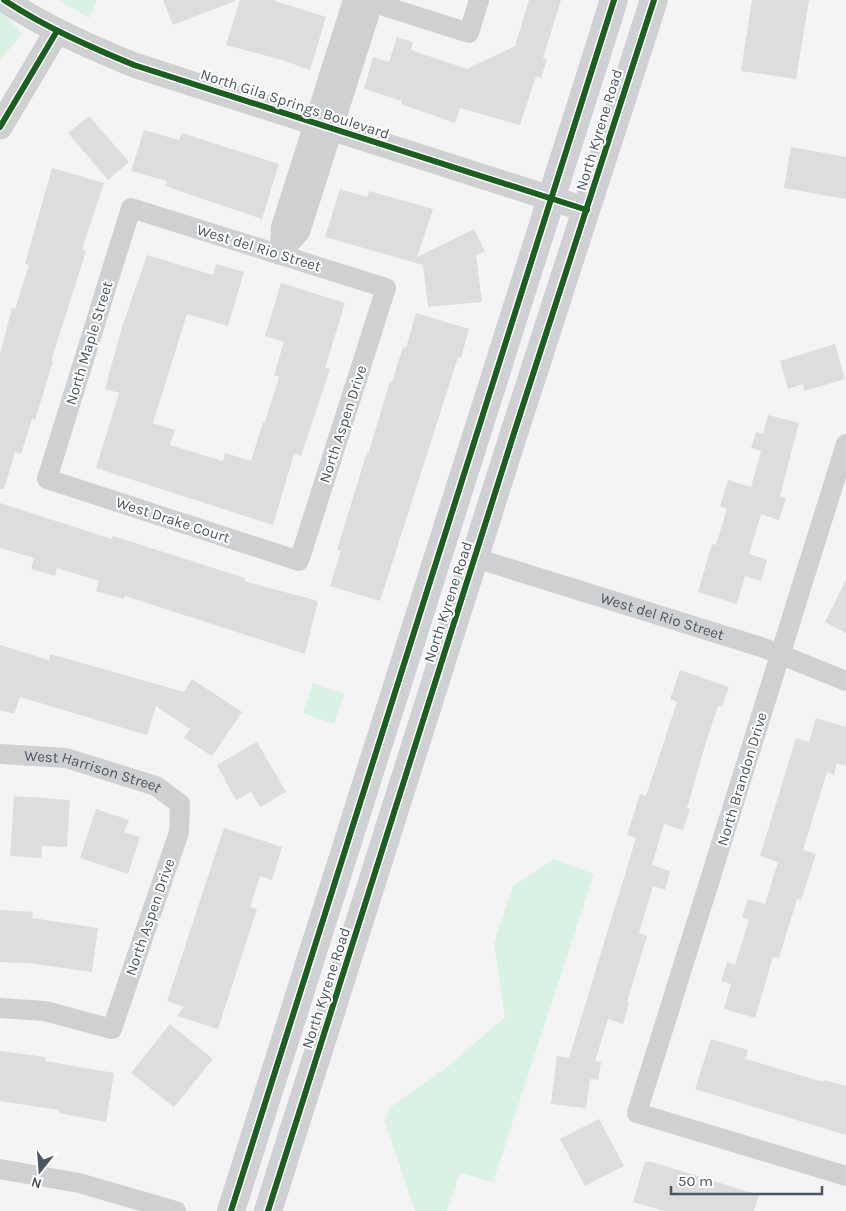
<svg xmlns="http://www.w3.org/2000/svg" width="846" height="1211" font-family="Karla,sans-serif">
  <style>
    .green { fill: #d9f2e3 }
    .building { fill: #ddddde }
    .lines { fill: none; stroke-linecap: round; stroke-linejoin: round }
    .minor { stroke: #ced0d2; stroke-width: 20 }
    .tertiary { stroke: #ced0d2; stroke-width: 25 }
    .secondary { stroke: #ced0d4; stroke-width: 28 }
    .cycleway-casing { stroke: #fff; stroke-width: 9 }
    .cycleway { stroke: #1b5e20; stroke-width: 6 }
    .labels { text-anchor: middle; stroke-width: 4; stroke-linejoin: round; paint-order: stroke }
    .street-label { font-size: 15px; fill: #4a5661; stroke: #fff }
  </style>
  <rect width="100%" height="100%" fill="#f4f4f4"/>
  <g class="green">
    <polygon points="58,0 97,0 89,18"/>
    <polygon points="0,9 22,34 0,60"/>
    <polygon points="313,683 344,694 334,724 303,713"/>
    <polygon points="554,859 594,874 493,1182 460,1173 447,1211 415,1211 385,1122 389,1108 446,1068 505,1017 494,943 513,886"/>
  </g>
  <g class="building">
    <polygon points="163,0 235,0 235,1 173,25"/>
    <polygon points="240,0 272,0 326,17 310,70 282,60 226,45"/>
    <polygon points="529,0 561,0 543,58 547,59 541,78 536,76 520,125 460,108 455,123 401,104 402,101 364,89 373,57 389,62 397,37 413,42 411,50 467,69 515,46"/>
    <polygon points="752,0 809,0 796,79 741,71"/>
    <polygon points="89,116 129,162 108,180 68,133"/>
    <polygon points="144,130 179,140 182,133 279,164 262,219 165,186 167,181 131,171"/>
    <polygon points="791,147 846,157 846,199 784,188"/>
    <polygon points="52,168 104,183 82,249 86,251 51,361 53,361 35,420 32,419 21,454 15,452 4,489 0,489 0,354 12,308 15,309 29,265 25,264"/>
    <polygon points="340,189 367,197 369,191 433,209 417,257 474,229 485,251 476,255 482,302 428,307 423,265 325,237"/>
    <polygon points="147,255 213,275 216,264 244,272 228,326 187,314 153,423 175,430 170,445 223,461 225,453 251,461 263,422 265,422 279,377 274,375 284,342 265,336 281,283 345,303 325,368 330,369 301,456 294,454 273,525 96,468 119,393 105,389 122,327"/>
    <polygon points="416,313 469,329 461,358 458,357 380,601 330,586 341,551 337,550 367,452 369,452 390,381 392,382 403,347 406,348"/>
    <polygon points="835,344 845,379 804,391 803,384 788,389 780,361"/>
    <polygon points="768,415 799,423 780,496 786,498 779,520 761,514 749,554 767,560 761,581 745,576 737,604 698,592 712,544 716,545 727,509 720,506 728,480 751,487 761,451 751,448 756,432 763,434"/>
    <polygon points="0,503 112,539 113,536 176,556 245,578 244,581 318,601 305,654 125,596 124,599 96,591 99,581 57,568 55,576 31,569 34,558 0,548"/>
    <polygon points="846,580 846,633 825,622"/>
    <polygon points="0,645 49,660 50,654 184,692 192,679 242,712 212,756 184,738 190,729 156,706 147,735 20,697 14,714 0,710"/>
    <polygon points="680,670 729,687 722,707 718,706 706,742 687,808 690,809 683,830 664,824 652,865 670,871 665,890 653,886 639,933 647,936 627,1002 629,1003 623,1024 608,1019 595,1061 601,1062 598,1080 590,1079 586,1108 551,1104 557,1056 569,1058 636,838 627,835 640,794 646,796 677,702 670,699"/>
    <polygon points="816,718 846,727 846,766 837,763 834,775 827,772 803,850 816,854 801,900 797,899 779,958 773,957 755,1018 724,1009 731,984 721,981 727,962 735,965 749,920 742,917 748,899 765,904 778,862 760,856 796,738 809,742"/>
    <polygon points="257,742 286,792 260,807 251,792 236,800 217,765"/>
    <polygon points="14,796 70,800 67,847 42,846 41,858 10,856"/>
    <polygon points="96,809 129,820 124,832 140,837 128,874 80,858"/>
    <polygon points="224,828 282,847 272,880 260,876 250,907 257,909 218,1029 177,1016 184,1007 167,1001"/>
    <polygon points="0,910 33,912 32,918 98,928 92,972 28,963 0,962"/>
    <polygon points="170,1024 213,1059 174,1107 131,1073"/>
    <polygon points="711,1039 748,1050 746,1059 823,1082 824,1080 846,1086 846,1135 695,1089"/>
    <polygon points="0,1051 46,1057 45,1061 114,1073 106,1122 59,1113 59,1110 0,1101"/>
    <polygon points="599,1119 624,1166 585,1186 560,1139"/>
    <polygon points="645,1162 652,1162 759,1195 754,1211 664,1211 633,1202"/>
  </g>
  <g class="lines">
    <g class="minor">
      <polyline points="365,0 469,33 479,0"/>
      <polygon points="131,208 386,288 299,561 47,479"/>
      <polyline points="280,255 300,232 373,3"/>
      <polyline points="280,255 281,227 353,0"/>
      <polyline points="846,444 637,1113 846,1176"/>
      <path id="s1" d="M475 558 764 648 846 681"/>
      <path id="s2" d="M0 754 66 758 156 786 180 804 179 832 112 1029 45 1011 0 1008"/>
      <polyline points="0,1169 79,1183 176,1211"/>
    </g>
    <g class="tertiary">
      <path d="M4 0C45 27 88 46 134 65L587 210"/>
      <polyline points="0,127 57,31"/>
    </g>
    <g class="secondary">
      <polyline points="231,1211 614,0"/>
      <polyline points="268,1211 514,433 654,0"/>
    </g>
    <defs>
      <g id="cycleway">
        <path d="M4 0C45 27 88 46 134 65L587 210"/>
        <polyline points="0,127 57,31"/>
        <polyline points="231,1211 614,0"/>
        <polyline points="268,1211 514,433 654,0"/>
      </g>
    </defs>
    <use href="#cycleway" class="cycleway-casing"/>
    <use href="#cycleway" class="cycleway"/>
  </g>
  <g class="labels">
    <g class="street-label">
      <text transform="translate(295 104) rotate(18)" y="5">North Gila Springs Boulevard</text>
      <text transform="translate(599 130) rotate(-73)" y="5">North Kyrene Road</text>
      <text transform="translate(259 248) rotate(17)" y="5">West del Rio Street</text>
      <text transform="translate(89 343) rotate(-73)" y="5">North Maple Street</text>
      <text transform="translate(343 424) rotate(-72)" y="5">North Aspen Drive</text>
      <text transform="translate(173 520) rotate(18)" y="5">West Drake Court</text>
      <text transform="translate(448 602) rotate(-72)" y="5">North Kyrene Road</text>
      <text dy="5" stroke="none"><textPath href="#s1" startOffset="196">West del Rio Street</textPath></text>
      <text dy="5" stroke="none"><textPath href="#s2" startOffset="95">West Harrison Street</textPath></text>
      <text transform="translate(742 779) rotate(-73)" y="5">North Brandon Drive</text>
      <text transform="translate(150 917) rotate(-71)" y="5">North Aspen Drive</text>
      <text transform="translate(326 988) rotate(-72)" y="5">North Kyrene Road</text>
    </g>
  </g>
  <g transform="translate(40 1171) rotate(197)" stroke="#ffffff" stroke-width="4" paint-order="stroke">
  <path d="M0-4L9 19L0 12L-9 19Z" fill="#4a5661"/>
  <text y="-8" font-size="14" font-weight="bold" text-anchor="middle" fill="#4a5661">N</text>
  </g>
  <path d="M671 1186v8h151v-8" fill="none" stroke="#4a5661" stroke-width="2.5"/>
  <text x="678" y="1186" font-size="15" fill="#4a5661" stroke="#ffffff" stroke-width="4" paint-order="stroke">50 m</text>
</svg>
